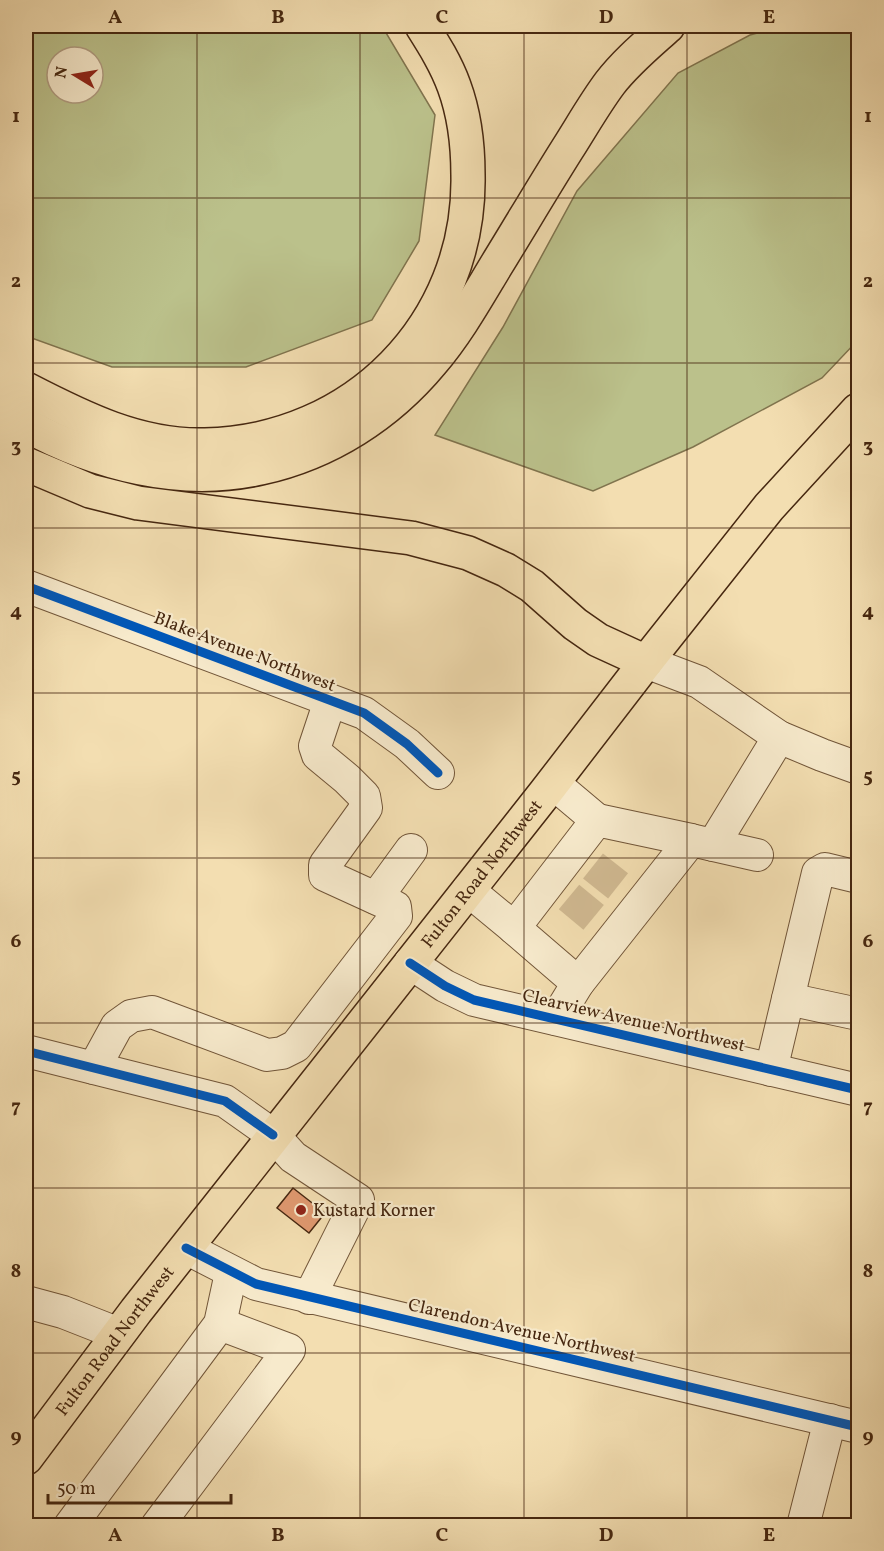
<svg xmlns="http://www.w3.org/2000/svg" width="884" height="1551" font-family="Vollkorn,serif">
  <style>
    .green { fill: #bbc18b; stroke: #80744e; stroke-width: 1.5; fill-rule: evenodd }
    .building { fill: #e09970; stroke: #462710; stroke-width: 1.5 }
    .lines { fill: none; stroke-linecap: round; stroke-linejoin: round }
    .minor-tunnel { stroke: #d0b991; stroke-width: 32; stroke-dasharray: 32 16; stroke-linecap: butt }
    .minor-casing { stroke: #715538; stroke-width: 34 }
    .major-casing { stroke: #462710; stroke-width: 36 }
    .highway-casing { stroke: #462710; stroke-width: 36 }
    .minor { stroke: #f7eacc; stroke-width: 32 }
    .major { stroke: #f3deb1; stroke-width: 33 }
    .highway { stroke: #f3deb1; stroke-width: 33 }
    .cycleway-casing { stroke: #f7eacc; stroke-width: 13 }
    .cycleway { stroke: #0057b8; stroke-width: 9 }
    .grid { fill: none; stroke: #462710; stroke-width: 1.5; stroke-opacity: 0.55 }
    .poi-dot { fill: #8f2418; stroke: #f7eacc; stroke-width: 2 }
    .labels { text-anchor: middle; stroke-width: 4.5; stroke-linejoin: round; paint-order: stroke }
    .street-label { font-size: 18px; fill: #462710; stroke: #f7eacc }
    .poi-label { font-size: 18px; fill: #462710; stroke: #f7eacc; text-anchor: start }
    .neatline { fill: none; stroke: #462710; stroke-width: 2 }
    .grid-label { font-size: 20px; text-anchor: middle; font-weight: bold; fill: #462710 }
  </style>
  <rect width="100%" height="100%" fill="#f3deb1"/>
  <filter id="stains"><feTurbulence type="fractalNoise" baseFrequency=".00333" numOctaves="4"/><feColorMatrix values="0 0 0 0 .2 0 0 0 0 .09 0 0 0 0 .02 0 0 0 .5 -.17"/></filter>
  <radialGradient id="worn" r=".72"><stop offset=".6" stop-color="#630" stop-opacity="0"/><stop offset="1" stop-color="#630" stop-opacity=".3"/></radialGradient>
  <g class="green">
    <path d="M26 26H382L435 115 419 241 372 320 246 367H112L26 336ZM57 57H93V93H57Z"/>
    <polygon points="783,26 858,26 858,340 822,378 693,447 593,491 435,435 503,327 577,191 678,73 750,35"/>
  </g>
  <polygon class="building" points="293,1188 325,1213 309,1233 277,1208"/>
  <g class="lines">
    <g class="minor-tunnel">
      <polyline points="593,866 627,893"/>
      <polyline points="569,897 604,926"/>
    </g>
    <defs>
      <g id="minor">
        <polyline points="26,586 364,713 407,744 438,773"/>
        <polyline points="646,662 699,682 779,737 822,755 858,768"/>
        <polyline points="553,783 597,820"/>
        <polyline points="713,845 757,855"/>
        <polyline points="468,890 514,928 597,820 691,840"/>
        <polyline points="376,898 411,850"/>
        <polyline points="514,928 578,983"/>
        <polyline points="410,963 445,986 474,1000 858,1090"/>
        <polyline points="788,999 858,1014"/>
        <polyline points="556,1019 578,983 691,840 713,845 779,737"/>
        <polyline points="26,1051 225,1101 273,1135 293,1157 358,1200 309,1298"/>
        <polyline points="94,1068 117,1026 131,1016 152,1012 267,1055 282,1053 296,1046 396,916 395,907 325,875 325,865 366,808 364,796 347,779 318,755 315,746 330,701"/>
        <polyline points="771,1070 818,873 825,869 858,877"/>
        <polyline points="186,1248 256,1284 858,1427"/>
        <polyline points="26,1302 63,1312 119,1334"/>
        <polyline points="70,1526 220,1324 231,1273"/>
        <polyline points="157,1526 289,1350 220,1324"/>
        <polyline points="803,1526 830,1420"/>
      </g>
      <g id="major">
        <path id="s1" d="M26 1458 136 1311 545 793 646 662 769 507 858 410"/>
      </g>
      <g id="highway">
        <path d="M26 389C82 418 140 447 205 445 354 442 471 324 468 175 468 145 464 113 454 86 446 64 434 45 422 26"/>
        <path d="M26 425C97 464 180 486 261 468 329 453 388 415 432 362 457 333 477 297 497 264 521 225 544 186 568 148 582 126 595 103 610 83 627 61 648 44 668 26"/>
        <polyline points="26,464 90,491 138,503 411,538 468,553 506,570 532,586 575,624 598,640 646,662"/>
      </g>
    </defs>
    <use href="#minor" class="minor-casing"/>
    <use href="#major" class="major-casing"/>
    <use href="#highway" class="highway-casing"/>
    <use href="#minor" class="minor"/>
    <use href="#major" class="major"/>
    <use href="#highway" class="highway"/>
    <defs>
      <g id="cycleway">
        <polyline points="26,586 364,713 407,744 438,773"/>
        <polyline points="410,963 445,986 474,1000 858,1090"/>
        <polyline points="26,1051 225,1101 273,1135"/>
        <polyline points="186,1248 256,1284 858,1427"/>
      </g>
    </defs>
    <use href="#cycleway" class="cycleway-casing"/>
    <use href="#cycleway" class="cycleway"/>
  </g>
  <path class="grid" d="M197 26V1526M360 26V1526M524 26V1526M687 26V1526M26 198H858M26 363H858M26 528H858M26 693H858M26 858H858M26 1023H858M26 1188H858M26 1353H858"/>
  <circle class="poi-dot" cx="301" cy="1210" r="6"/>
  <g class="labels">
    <g class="street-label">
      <text transform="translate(245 651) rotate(21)" y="6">Blake Avenue Northwest</text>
      <text dy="6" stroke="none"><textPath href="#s1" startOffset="741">Fulton Road Northwest</textPath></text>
      <text transform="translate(634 1020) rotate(13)" y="6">Clearview Avenue Northwest</text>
      <text transform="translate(522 1330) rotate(13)" y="6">Clarendon Avenue Northwest</text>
      <text dy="6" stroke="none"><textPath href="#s1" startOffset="147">Fulton Road Northwest</textPath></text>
    </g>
    <g class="poi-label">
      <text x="313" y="1216">Kustard Korner</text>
    </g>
  </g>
  <rect width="884" height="1551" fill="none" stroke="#f3deb1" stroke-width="66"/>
  <g transform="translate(75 75) rotate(281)"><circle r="28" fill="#f7eacc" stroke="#b09c81" stroke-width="1.5"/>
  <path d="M0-4.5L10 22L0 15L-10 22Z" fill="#8f2418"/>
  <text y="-9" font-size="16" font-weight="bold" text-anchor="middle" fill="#462710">N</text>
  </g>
  <path d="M48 1494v9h183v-9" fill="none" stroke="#462710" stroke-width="3"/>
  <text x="57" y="1494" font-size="18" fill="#462710" stroke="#f7eacc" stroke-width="4.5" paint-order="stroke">50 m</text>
  <rect x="33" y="33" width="818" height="1485" class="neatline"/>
  <g class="grid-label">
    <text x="115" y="23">A</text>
    <text x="278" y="23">B</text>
    <text x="442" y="23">C</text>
    <text x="606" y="23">D</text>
    <text x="769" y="23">E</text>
    <text x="16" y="122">1</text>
    <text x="868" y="122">1</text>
    <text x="16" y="287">2</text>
    <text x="868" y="287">2</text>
    <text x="16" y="452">3</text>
    <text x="868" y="452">3</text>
    <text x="16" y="617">4</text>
    <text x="868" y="617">4</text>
    <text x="16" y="782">5</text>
    <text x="868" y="782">5</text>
    <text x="16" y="947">6</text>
    <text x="868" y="947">6</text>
    <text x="16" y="1112">7</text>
    <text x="868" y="1112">7</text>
    <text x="16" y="1277">8</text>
    <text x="868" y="1277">8</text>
    <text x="16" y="1442">9</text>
    <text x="868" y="1442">9</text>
    <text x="115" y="1541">A</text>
    <text x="278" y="1541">B</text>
    <text x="442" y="1541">C</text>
    <text x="606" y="1541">D</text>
    <text x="769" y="1541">E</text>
  </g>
  <rect width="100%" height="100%" filter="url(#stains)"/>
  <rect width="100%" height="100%" fill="url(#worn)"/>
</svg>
